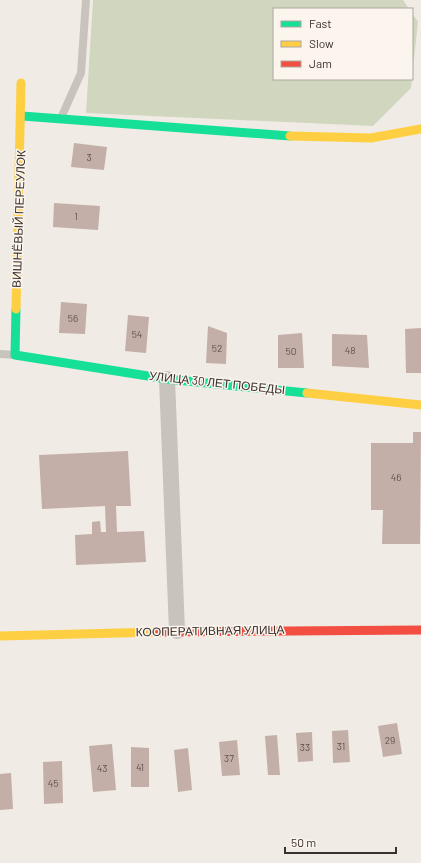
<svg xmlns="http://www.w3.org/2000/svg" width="421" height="863" font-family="Barlow,sans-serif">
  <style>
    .green { fill: #d1d6bf }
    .building { fill: #c3afa7 }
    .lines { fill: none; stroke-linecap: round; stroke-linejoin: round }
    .lane { stroke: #c9c3be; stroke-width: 8 }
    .street { stroke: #c9c3be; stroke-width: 16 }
    .fast { stroke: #16e098; stroke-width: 9 }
    .slow { stroke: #ffcf43; stroke-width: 9 }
    .jam { stroke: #f24e42; stroke-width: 9 }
    .labels { text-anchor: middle; stroke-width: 3; stroke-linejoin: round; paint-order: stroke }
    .number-label { font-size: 10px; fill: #5d504a }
    .street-label { font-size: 12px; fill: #3b302b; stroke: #fbf5ee }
  </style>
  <rect width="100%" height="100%" fill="#f0ebe5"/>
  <g class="green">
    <polygon points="93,0 403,0 409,9 274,9 274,79 412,79 411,88 373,126 86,113"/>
    <polygon points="412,13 418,22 412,77"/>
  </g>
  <g class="building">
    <polygon points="74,143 107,147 104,170 71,167"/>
    <polygon points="54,203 100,206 98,230 53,227"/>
    <polygon points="61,302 87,304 85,334 59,333"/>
    <polygon points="128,315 149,317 146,353 125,351"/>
    <polygon points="208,326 227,333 226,364 206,363"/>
    <polygon points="421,328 421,373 406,373 405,329"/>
    <polygon points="302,333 304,368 278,368 278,335"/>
    <polygon points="332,334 367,335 369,368 332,366"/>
    <polygon points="413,432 421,432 420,544 382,544 383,510 371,510 371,443 413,443"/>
    <polygon points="128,451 131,506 116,506 117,532 144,531 146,562 76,565 75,535 92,534 92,522 100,521 101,532 106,532 105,506 42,509 39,455"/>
    <polygon points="397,723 402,754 383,757 378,726"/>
    <polygon points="348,730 350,762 333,763 332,731"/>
    <polygon points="312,732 313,761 298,762 296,733"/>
    <polygon points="277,735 280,775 268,775 265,736"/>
    <polygon points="237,740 240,775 222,776 219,742"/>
    <polygon points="112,744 116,790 93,792 89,746"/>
    <polygon points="131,747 149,748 149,787 131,787"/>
    <polygon points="188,748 192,790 178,792 174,750"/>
    <polygon points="62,761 63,803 44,804 43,762"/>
    <polygon points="11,773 13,809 0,810 0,774"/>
  </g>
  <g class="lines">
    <g class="lane">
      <polyline points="61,118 81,73 86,0"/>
      <polyline points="0,354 15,355"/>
    </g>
    <polyline class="street" points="167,379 177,631"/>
    <g class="fast">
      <polyline points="22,116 290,136"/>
      <polyline points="16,309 15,355 167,379 307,393"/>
    </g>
    <g class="slow">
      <polyline points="290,136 371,138 421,129"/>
      <polyline points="16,309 21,83"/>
      <polyline points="307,393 421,405"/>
      <polyline points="0,636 158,632"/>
    </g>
    <polyline class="jam" points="158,632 421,630"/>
  </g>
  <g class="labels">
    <g class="number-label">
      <text x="89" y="161">3</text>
      <text x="76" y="220">1</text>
      <text x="73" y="322">56</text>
      <text x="137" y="338">54</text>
      <text x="217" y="352">52</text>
      <text x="350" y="354">48</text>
      <text x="291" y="355">50</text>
      <text x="396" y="481">46</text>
      <text x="390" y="744">29</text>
      <text x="341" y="750">31</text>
      <text x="305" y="751">33</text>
      <text x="229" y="762">37</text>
      <text x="140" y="771">41</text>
      <text x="102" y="772">43</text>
      <text x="53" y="787">45</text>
    </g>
    <g class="street-label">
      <text transform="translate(19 219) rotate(-88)" y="4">ВИШНЁВЫЙ ПЕРЕУЛОК</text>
      <text transform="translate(217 383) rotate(6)" y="4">УЛИЦА 30 ЛЕТ ПОБЕДЫ</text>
      <text transform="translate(210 631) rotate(-1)" y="4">КООПЕРАТИВНАЯ УЛИЦА</text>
    </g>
  </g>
  <rect x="273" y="8" width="140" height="72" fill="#fbf5ee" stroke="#aea6a0"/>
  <rect x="281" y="21" width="20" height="6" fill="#16e098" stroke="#aea6a0"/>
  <text x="309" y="28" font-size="12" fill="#3b302b">Fast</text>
  <rect x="281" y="41" width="20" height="6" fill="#ffcf43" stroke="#aea6a0"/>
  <text x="309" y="48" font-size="12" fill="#3b302b">Slow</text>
  <rect x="281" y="61" width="20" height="6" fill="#f24e42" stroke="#aea6a0"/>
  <text x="309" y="68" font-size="12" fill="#3b302b">Jam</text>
  <path d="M285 847v6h111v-6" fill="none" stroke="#3b302b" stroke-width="2"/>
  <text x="291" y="847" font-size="12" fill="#3b302b" stroke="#fbf5ee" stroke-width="3" paint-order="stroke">50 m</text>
</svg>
